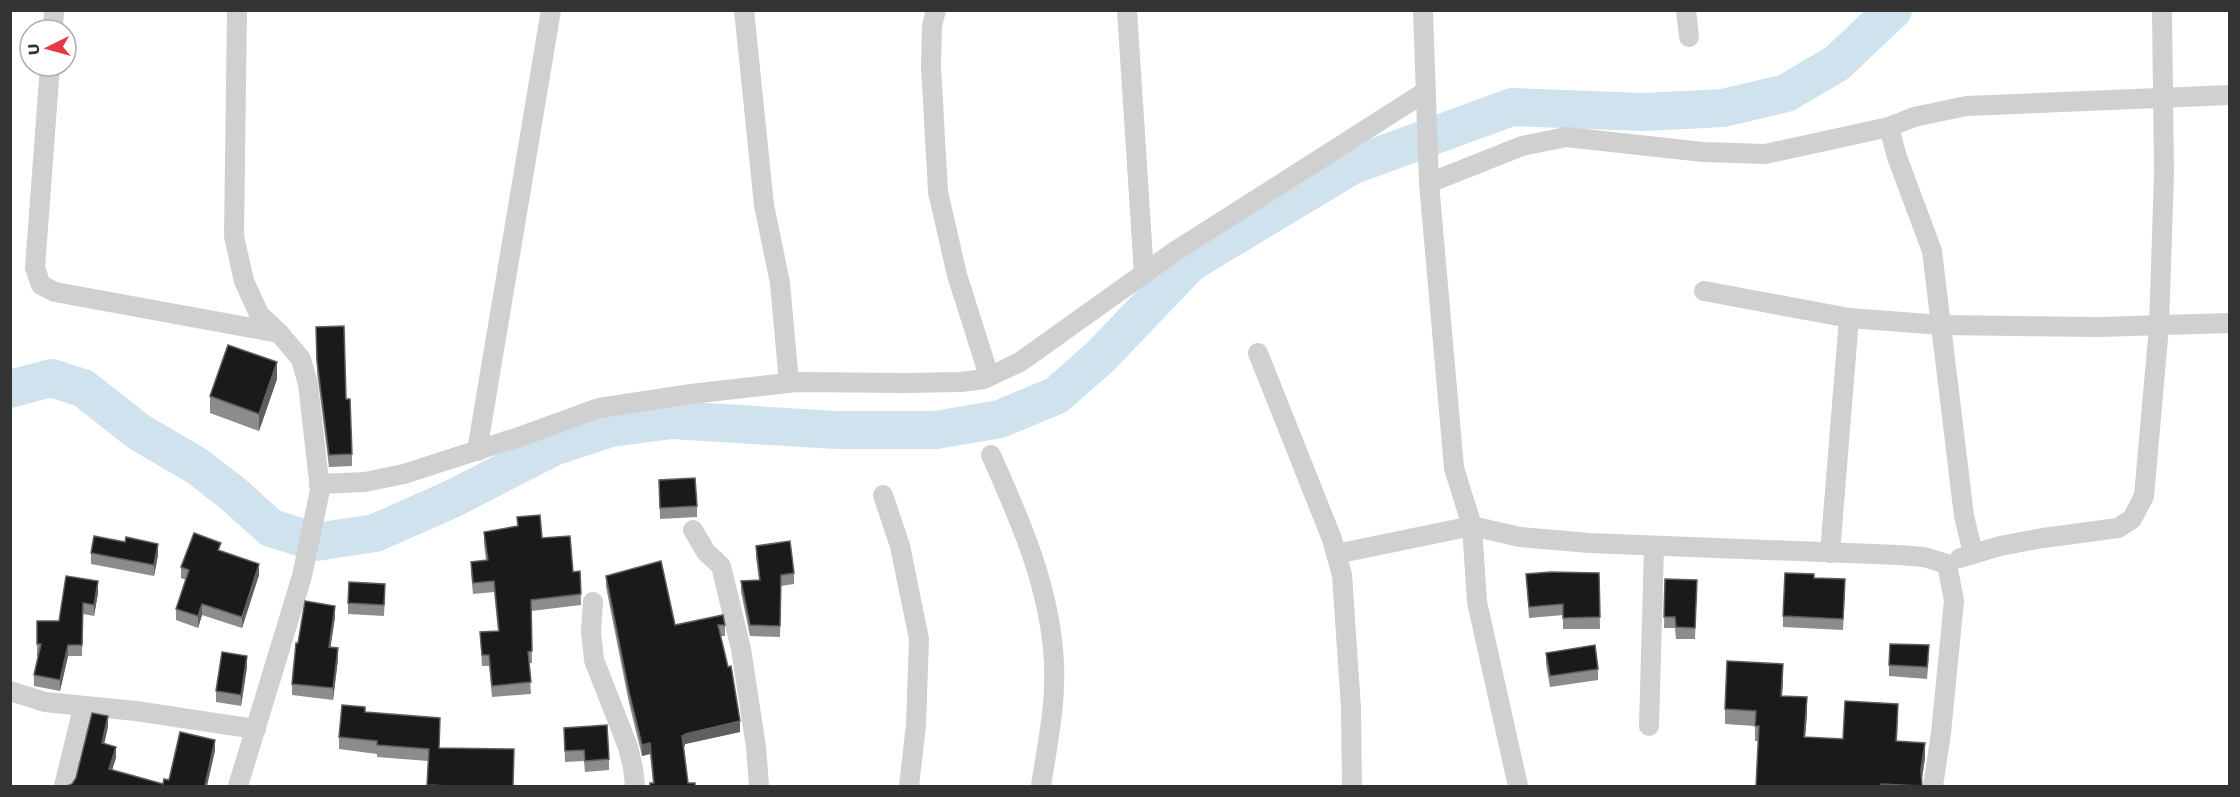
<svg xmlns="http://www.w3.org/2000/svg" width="2240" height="797" font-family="'Work Sans',sans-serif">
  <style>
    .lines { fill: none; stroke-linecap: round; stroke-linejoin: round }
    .river { stroke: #cfe2ee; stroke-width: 38 }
    .minor { stroke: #d0d0d0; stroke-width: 20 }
    .wall { fill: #8c8c8c }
    .shaded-wall { fill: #5f5f5f }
    .building { fill: #1a1a1a; stroke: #5f5f5f; stroke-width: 1.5 }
  </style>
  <rect width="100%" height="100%" fill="#fff"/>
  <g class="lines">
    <polyline class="river" points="10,389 51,378 83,388 139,432 197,466 232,493 271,528 316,542 375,533 452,499 553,447 611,428 672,420 836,430 936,430 1000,419 1057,395 1101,356 1190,263 1351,166 1512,107 1645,112 1723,108 1786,93 1837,63 1893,10"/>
    <g class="minor">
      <polyline points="237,10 234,236 244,281 259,314 279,333 301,359 308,384 320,490 302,576 238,786"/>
      <polyline points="744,10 764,205 780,283 789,383"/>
      <polyline points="936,10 932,26 931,66 938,192 957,275 989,376"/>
      <polyline points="1127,10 1144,274"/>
      <polyline points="1423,10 1429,183 1454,468 1472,526 1520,537 1589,543 1899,555 1924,557 1947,564 1954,601 1941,733 1933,786"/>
      <polyline points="1686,10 1689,37"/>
      <polyline points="53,30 54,10"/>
      <polyline points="50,66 35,268 41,285 55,292 279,333"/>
      <polyline points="1429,183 1522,146 1566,137 1703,152 1765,154 1889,127"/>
      <polyline points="1704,291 1849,318 1941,325 2098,327 2230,323"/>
      <polyline points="1258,353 1332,539 1342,575 1351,708 1352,786"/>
      <polyline points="477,451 551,10"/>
      <path d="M991 455C1021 522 1051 590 1054 664 1056 705 1047 746 1041 786"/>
      <polyline points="319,484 365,482 404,474 522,436 599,408 691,394 796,382 905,383 961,382 984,379 1020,362 1174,252 1425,92"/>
      <polyline points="883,495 900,546 919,639 916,725 909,786"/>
      <polyline points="693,530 706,552 721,566 741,649 756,747 759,786"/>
      <polyline points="1830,553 1849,318"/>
      <polyline points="1973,553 1964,516 1932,251 1897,157 1889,127 1914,117 1966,106 2230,95"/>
      <polyline points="1336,554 1472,526 1477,602 1518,786"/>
      <polyline points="1960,558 2000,546 2043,538 2118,528 2132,519 2144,496 2159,327 2164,174 2162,10"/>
      <polyline points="593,602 591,631 594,660 628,747 633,768 635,786"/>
      <polyline points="10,691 45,702 136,711 256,729"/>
      <polyline points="1649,726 1654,547"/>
      <polyline points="64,786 83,708"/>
    </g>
  </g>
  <g class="wall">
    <polygon points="316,327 352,454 352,466 329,467 317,372"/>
    <polygon points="277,379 259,431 210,413 210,396"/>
    <polygon points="659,480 697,506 697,517 660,519"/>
    <polygon points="517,517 542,538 573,572 580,571 581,605 531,611 532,663 529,663 531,694 492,697 489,666 482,666 480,632 498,631 494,592 473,594 471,573 471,562 486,560 484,543 484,532 517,526"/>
    <polygon points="756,546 794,573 794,584 781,586 780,637 750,636 741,592 741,581 759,580 756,557"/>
    <polygon points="221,551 259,575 242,628 202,615 198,628 176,620 176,609 186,580 181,578 181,567"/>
    <polygon points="91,553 158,555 154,576 91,564"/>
    <polygon points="1599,573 1600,629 1563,629 1563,615 1529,618 1526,574"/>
    <polygon points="606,576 675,625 725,625 725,636 721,636 740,732 685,744 685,746 684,747 688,783 653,783 650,754 642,756 629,703 606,587"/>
    <polygon points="1814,578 1845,591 1843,630 1783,627 1783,616"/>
    <polygon points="1665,579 1697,580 1695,639 1676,639 1675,628 1664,628"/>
    <polygon points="98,593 94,616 83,614 82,656 68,656 60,691 34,686 34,675 38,656 37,656 37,621 59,621"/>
    <polygon points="385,595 384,616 348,614 348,603"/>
    <polygon points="335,617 330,647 338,659 333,700 292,695 292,684 298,643"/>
    <polygon points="1546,653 1598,669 1598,680 1550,687 1546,664"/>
    <polygon points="1929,657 1927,679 1889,676 1889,665"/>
    <polygon points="247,667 241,706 216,702 216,691"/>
    <polygon points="1783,679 1782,696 1807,713 1805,737 1843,739 1898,720 1897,741 1925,758 1922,779 1922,786 1756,786 1758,741 1755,741 1755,726 1725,724 1725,709"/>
    <polygon points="365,712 440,731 439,748 513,786 427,786 428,761 377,757 377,754 339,749 339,737"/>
    <polygon points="564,728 609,759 609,770 585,772 584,761 565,762"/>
  </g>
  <g class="shaded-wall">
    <polygon points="277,362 277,379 259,431 259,414"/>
    <polygon points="158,544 158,555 154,576 154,565"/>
    <polygon points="259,564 259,575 242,628 242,617"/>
    <polygon points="98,581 98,593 94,616 94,605"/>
    <polygon points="202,604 202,615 198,628 198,616"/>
    <polygon points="335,606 335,617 329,658 329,647"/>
    <polygon points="68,645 68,656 60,691 60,680"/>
    <polygon points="338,648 338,659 333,700 333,688"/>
    <polygon points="247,656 247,667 241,706 241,695"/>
    <polygon points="1783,664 1783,679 1781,712 1781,696"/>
    <polygon points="1807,697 1807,713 1804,752 1804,737"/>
    <polygon points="108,716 108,727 102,754 102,743"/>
    <polygon points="740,721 740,732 685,744 685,746 682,747 682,736 685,734"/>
    <polygon points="215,740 215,751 207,786 205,786"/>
    <polygon points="650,743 650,754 642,756 642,745"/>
    <polygon points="1925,743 1925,758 1921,784 1921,769"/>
    <polygon points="116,747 116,758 109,780 109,769"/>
  </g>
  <g class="building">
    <polygon points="344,326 346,399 350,399 352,454 329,455 317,361 316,327"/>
    <polygon points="228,345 277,362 259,414 210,396"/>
    <polygon points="695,478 697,506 660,508 659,480"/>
    <polygon points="540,515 542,538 570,536 573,572 580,571 581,594 531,600 532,651 528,652 531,682 492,686 489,655 482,655 480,632 499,631 494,581 473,583 471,562 488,560 484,532 518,526 517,517"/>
    <polygon points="194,533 221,543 218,550 259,564 242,617 202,604 198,616 176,609 189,570 181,567"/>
    <polygon points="94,536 125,542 126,537 158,544 154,565 91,553"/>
    <polygon points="790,541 794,573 781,575 780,626 750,625 741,581 760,580 756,546"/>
    <polygon points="661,561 675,625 723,615 725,625 718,625 728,667 731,666 740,721 685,734 685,735 682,736 688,783 695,783 695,786 650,786 650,783 654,783 650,743 642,745 629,692 606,576"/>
    <polygon points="1551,572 1599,573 1600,617 1563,618 1563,604 1529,607 1526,574"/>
    <polygon points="1785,573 1814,574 1814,578 1845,579 1843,619 1783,616"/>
    <polygon points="66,576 98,581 94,605 83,603 82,645 68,645 60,680 34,675 41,644 37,644 37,621 59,621"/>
    <polygon points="1665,579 1697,580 1695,628 1676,627 1675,617 1664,617"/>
    <polygon points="349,582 385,584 384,605 348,603"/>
    <polygon points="305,601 335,606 329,647 338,648 333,688 292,684 296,643 298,643"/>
    <polygon points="1890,644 1929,645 1927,667 1889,665"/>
    <polygon points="1595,645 1598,669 1550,676 1546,653"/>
    <polygon points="222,652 247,656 241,695 216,691"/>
    <polygon points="1727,661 1783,664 1781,696 1807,697 1804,737 1843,739 1845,701 1898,704 1896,741 1925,743 1921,769 1922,786 1881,784 1881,786 1756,786 1759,726 1755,726 1756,711 1725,709"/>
    <polygon points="342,705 365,707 365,712 440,718 439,748 514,749 513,786 448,786 427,785 429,749 377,745 377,741 339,737"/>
    <polygon points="92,713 108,716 102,743 116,747 109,769 163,784 164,779 169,780 180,732 215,740 205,786 67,786 72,784 76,778"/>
    <polygon points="607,725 609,759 585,761 584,750 565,751 564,728"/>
  </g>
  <rect width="2240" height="797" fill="none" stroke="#333333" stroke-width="24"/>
  <g transform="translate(48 48) rotate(265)"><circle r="28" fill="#ffffff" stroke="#adadad" stroke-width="1.5"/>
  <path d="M0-4.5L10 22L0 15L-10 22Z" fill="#e63946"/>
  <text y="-9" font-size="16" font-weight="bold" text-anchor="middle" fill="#333333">U</text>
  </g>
</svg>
